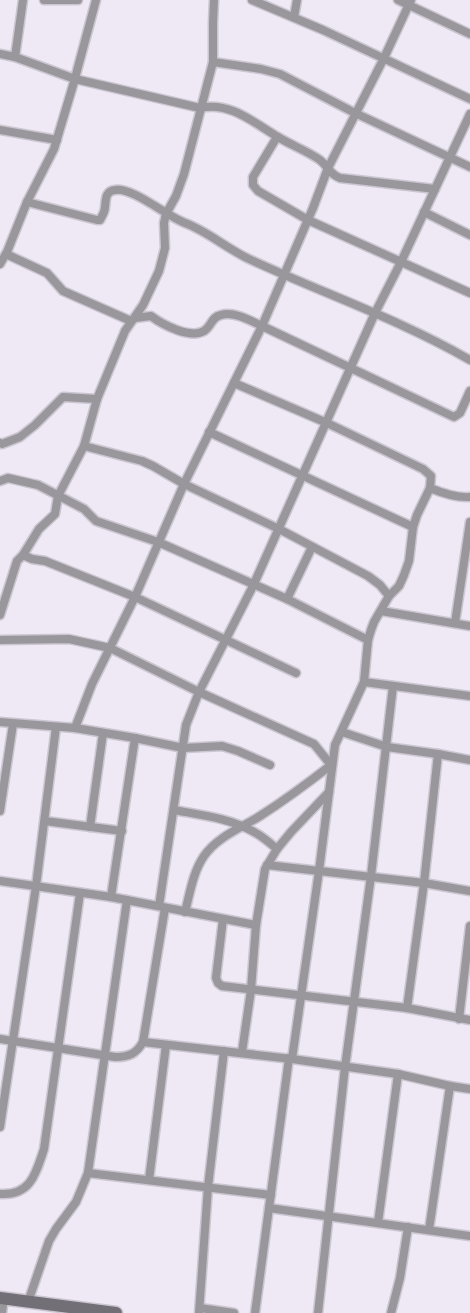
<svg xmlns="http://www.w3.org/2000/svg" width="470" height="1313" font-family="Karla,sans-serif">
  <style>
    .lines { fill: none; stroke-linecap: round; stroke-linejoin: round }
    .minor-casing { stroke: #cbc6d1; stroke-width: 11 }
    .secondary-casing { stroke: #cbc6d1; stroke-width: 15 }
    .minor { stroke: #9a979c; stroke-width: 8 }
    .secondary { stroke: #736f76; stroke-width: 12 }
  </style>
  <rect width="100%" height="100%" fill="#efe9f5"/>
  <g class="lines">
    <defs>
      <g id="minor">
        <polyline points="44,0 78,0"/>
        <polyline points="252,0 323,30 470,99"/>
        <polyline points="398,0 470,34"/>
        <polyline points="294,17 297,0"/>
        <path d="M0 54 15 57 75 79 200 108C230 101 254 123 278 137 291 145 307 151 320 160 329 167 329 174 340 178L435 189"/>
        <polyline points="15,57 23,0"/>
        <polyline points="213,62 261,69 280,74 355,113 470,167"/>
        <polyline points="0,130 57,140"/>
        <polyline points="277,137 253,177 253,185 258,191 308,220 470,293"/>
        <path d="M27 202 97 220H100C102 216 105 212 105 207 106 200 105 191 115 190 133 187 166 216 185 223 207 231 226 248 249 259 322 293 399 319 470 360"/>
        <polyline points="424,212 470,235"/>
        <polyline points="6,254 47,273 63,291 131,321"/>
        <polyline points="0,264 7,252 27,202 54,149 74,82 96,0"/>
        <path d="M135 318 151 316C163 325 190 339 204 331 212 326 211 317 221 315 234 311 251 321 262 326L454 417 460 413 470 391"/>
        <path d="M234 383 327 423 423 469 431 476 430 488C442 493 457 498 470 497"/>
        <polyline points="209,432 413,527"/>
        <polyline points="0,443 2,444 20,437 35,425 63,397 97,399"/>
        <polyline points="84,446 142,461 153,466 184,484 279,529 368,576 380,585 389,596"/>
        <polyline points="0,481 8,478 38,485 84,509 96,521 158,542 287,599 368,640"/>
        <polyline points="23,555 39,529 55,514 58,496 84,446 97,399 125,331 143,305 159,271 165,248 164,223 166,214 176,196 184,174 213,62 213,23 214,0"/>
        <polyline points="287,599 312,547"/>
        <polyline points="381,611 470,626"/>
        <polyline points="0,615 17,561 23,555 32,559 45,561 135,597 296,673"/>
        <polyline points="455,623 470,522"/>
        <polyline points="0,640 69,639 110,648 199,692 314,744 331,765"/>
        <polyline points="364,682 470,696"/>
        <polyline points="0,722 75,728 92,684 135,597 184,484 262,326 313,208 328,168 384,58 411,0"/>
        <polyline points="75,728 135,738 183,748 222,746 238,751 270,765"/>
        <polyline points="342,732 387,747 438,754 470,760"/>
        <path d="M174 810C201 815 230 818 254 832 262 836 270 843 277 849"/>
        <polyline points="0,811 13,724"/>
        <polyline points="45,821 122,831"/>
        <polyline points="90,827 103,733"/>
        <polyline points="267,865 424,883 470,891"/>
        <polyline points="0,881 111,897 256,925"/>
        <polyline points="111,897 135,738"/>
        <polyline points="159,906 186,725 199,692 253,586 375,313 401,262 470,114"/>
        <path d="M185 912C190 893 193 872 204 856 217 837 241 828 260 816 285 800 308 783 331 765"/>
        <polyline points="223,919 216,978 218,983 222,986 407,1008 470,1020"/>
        <polyline points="407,1008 424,883 438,754"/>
        <polyline points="459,1019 470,926"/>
        <path d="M0 1039 115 1057C129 1057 136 1054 143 1042L165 908"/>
        <polyline points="143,1042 292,1059 398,1074 450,1086 470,1089"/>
        <polyline points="242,1052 251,990 256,925 265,869 277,849 291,832 329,792"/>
        <polyline points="292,1059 319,871 335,745 364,682 368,640 371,630 374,622 389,596 399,586 404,575 409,561 413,527 417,515 430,488"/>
        <polyline points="0,1127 36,886 56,727"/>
        <polyline points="88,1173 271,1195"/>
        <polyline points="149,1180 166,1045"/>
        <path d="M0 1194C31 1196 36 1173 44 1149L80 893"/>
        <polyline points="269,1208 470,1236"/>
        <polyline points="378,1223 398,1074"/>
        <polyline points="429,1230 450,1086"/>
        <polyline points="28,1302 49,1241 56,1229 76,1202 88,1173 127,900"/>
        <polyline points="200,1308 234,1313"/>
        <polyline points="2,1313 4,1298"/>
        <polyline points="199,1313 208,1187 224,1051"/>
        <polyline points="255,1313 289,1058"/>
        <polyline points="318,1313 345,1067 371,876 393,686"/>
        <polyline points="391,1313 400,1278 408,1227"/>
      </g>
      <polyline id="secondary" points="0,1298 116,1313"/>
    </defs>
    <use href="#minor" class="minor-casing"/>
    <use href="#secondary" class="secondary-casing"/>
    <use href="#minor" class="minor"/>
    <use href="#secondary" class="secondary"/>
  </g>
</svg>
